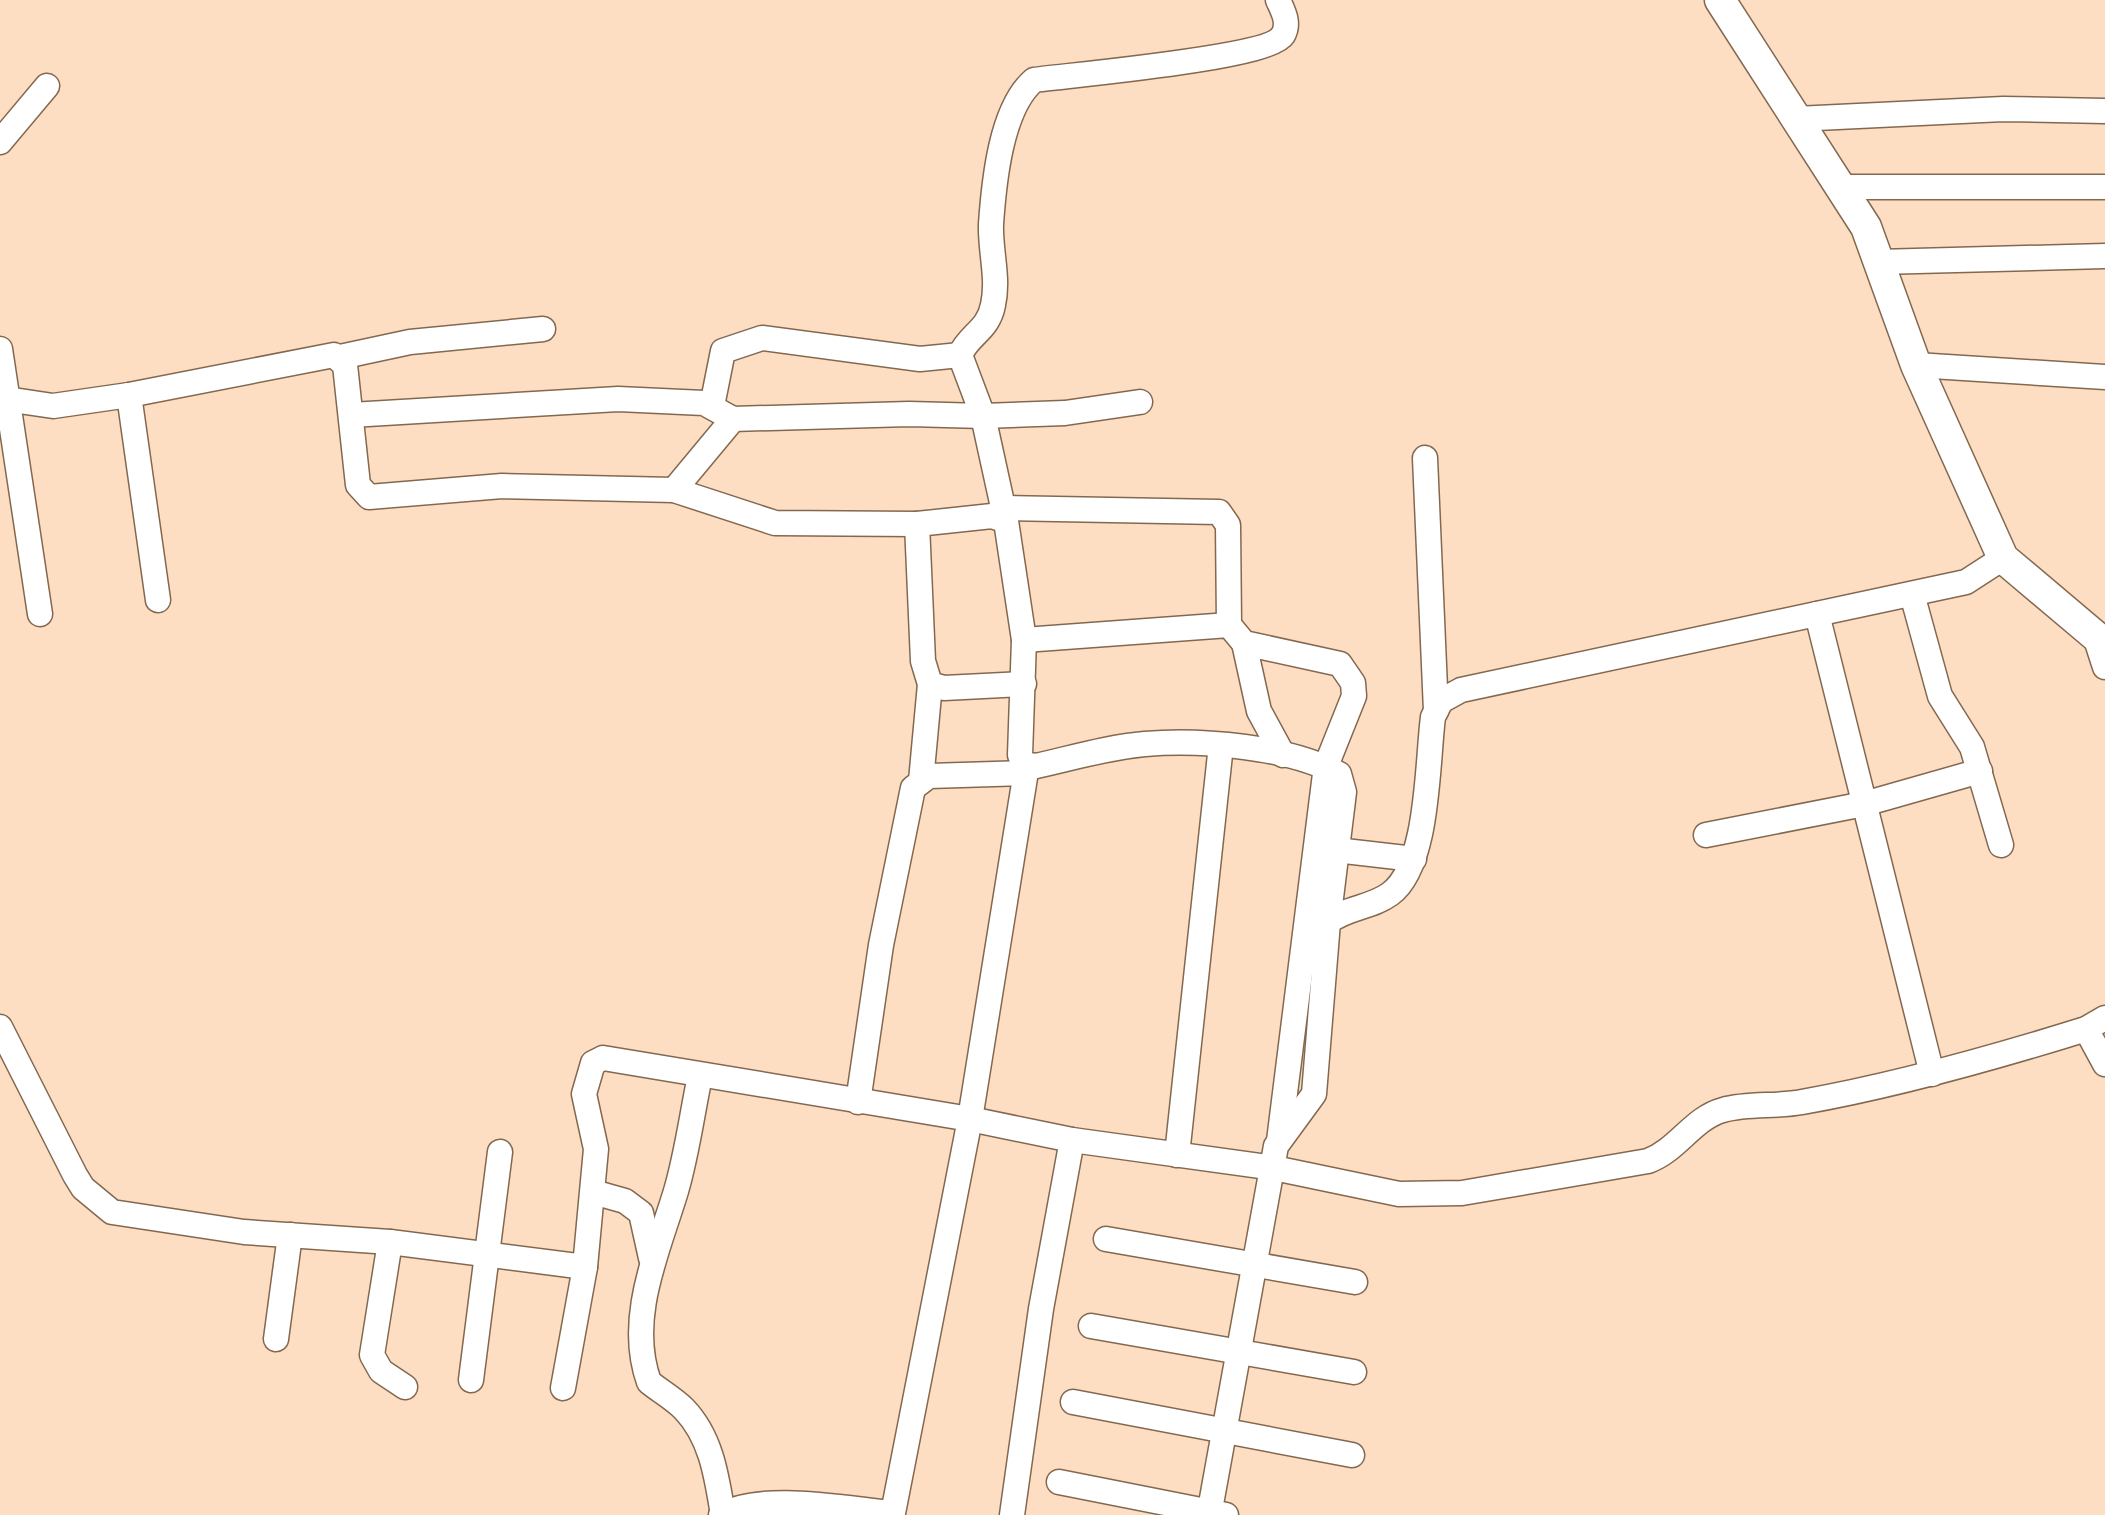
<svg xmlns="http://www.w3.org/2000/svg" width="2105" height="1515" font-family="'Libre Baskerville',serif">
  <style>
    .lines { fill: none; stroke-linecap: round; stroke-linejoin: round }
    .minor-casing { stroke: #836850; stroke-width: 27 }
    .major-casing { stroke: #836850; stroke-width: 33 }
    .minor { stroke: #fff; stroke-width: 24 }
    .major { stroke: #fff; stroke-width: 30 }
  </style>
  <rect width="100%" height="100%" fill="#fddec3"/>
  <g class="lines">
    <defs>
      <g id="minor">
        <polyline points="1796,119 2003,109 2105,111"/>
        <polyline points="0,142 47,86"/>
        <polyline points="1839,187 2105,187"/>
        <polyline points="1878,262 2105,256"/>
        <polyline points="0,349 40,614"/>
        <polyline points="340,357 410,342 543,329"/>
        <polyline points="1916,365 2105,377"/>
        <polyline points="129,395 158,600"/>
        <path d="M0 398 53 406 129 395 334 355 345 365 358 485 369 497 502 486 674 490 775 523 917 524 992 516 1006 521 1024 640 1020 755 1024 764 1036 766C1072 758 1109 747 1145 744 1201 739 1290 747 1339 774L1344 792 1328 922"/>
        <polyline points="712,406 723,351 762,338 920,359 960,355"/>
        <polyline points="351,415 618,399 704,403 733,419 909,414 983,416 1065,413 1140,402"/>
        <polyline points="1425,458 1436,711"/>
        <polyline points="674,490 733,419"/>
        <polyline points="1003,508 1219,512 1228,525 1229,625"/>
        <path d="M1006 521 983 416 960 355C969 334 988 331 993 305 999 278 990 251 991 224 994 181 1001 108 1034 80 1071 75 1269 58 1283 35 1290 23 1283 11 1278 0"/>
        <polyline points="917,524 923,661 930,684 944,688 1024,684"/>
        <polyline points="1912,594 1940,696 1972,747 2001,845"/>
        <polyline points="1817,614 1932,1074"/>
        <polyline points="2095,636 2105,667"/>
        <polyline points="1024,640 1229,625 1244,643 1340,664 1353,683 1354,696 1326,766 1279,1141"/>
        <polyline points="1244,643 1259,711 1283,755"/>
        <polyline points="921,781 930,684"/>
        <polyline points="1706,835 1864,804 1980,771"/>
        <polyline points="1336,850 1414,859"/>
        <path d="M0 1027 75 1175 83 1188 112 1212 244 1232 390 1242 585 1267 596 1149 584 1094 593 1063 603 1058 970 1119 1072 1140 1274 1168 1399 1194 1462 1193 1648 1161C1678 1150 1693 1118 1723 1110 1748 1103 1776 1107 1802 1102 1898 1085 1993 1058 2086 1029L2105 1018"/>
        <polyline points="2086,1029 2105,1064"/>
        <path d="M700 1076C692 1114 687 1154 676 1191 658 1251 626 1318 649 1382 660 1391 674 1399 684 1409 712 1438 717 1479 723 1515"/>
        <polyline points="858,1102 881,945 913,788 929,776 1025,773"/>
        <polyline points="1177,1155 1221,745"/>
        <polyline points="593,1192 625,1201 641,1213 651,1258"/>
        <polyline points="1106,1239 1355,1282"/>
        <polyline points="390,1242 372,1355 381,1371 405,1387"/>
        <polyline points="1091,1326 1354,1372"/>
        <polyline points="276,1339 290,1235"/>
        <polyline points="471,1380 500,1152"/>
        <polyline points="563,1388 585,1267"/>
        <polyline points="1073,1402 1352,1455"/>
        <polyline points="1059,1482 1226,1515"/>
        <path d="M721 1515C763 1492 847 1509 893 1513L970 1119 1027 765"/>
        <polyline points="1012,1515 1041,1309 1072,1140"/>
        <path d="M1209 1515 1276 1146 1314 1094 1328 922C1347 907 1371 908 1390 894 1429 866 1427 763 1433 717L1441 701 1461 690 1966 582 2003 558"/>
      </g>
      <polyline id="major" points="1720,0 1866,227 1916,365 2003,558 2105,644"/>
    </defs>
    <use href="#minor" class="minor-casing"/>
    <use href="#major" class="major-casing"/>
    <use href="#minor" class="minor"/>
    <use href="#major" class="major"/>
  </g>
</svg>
